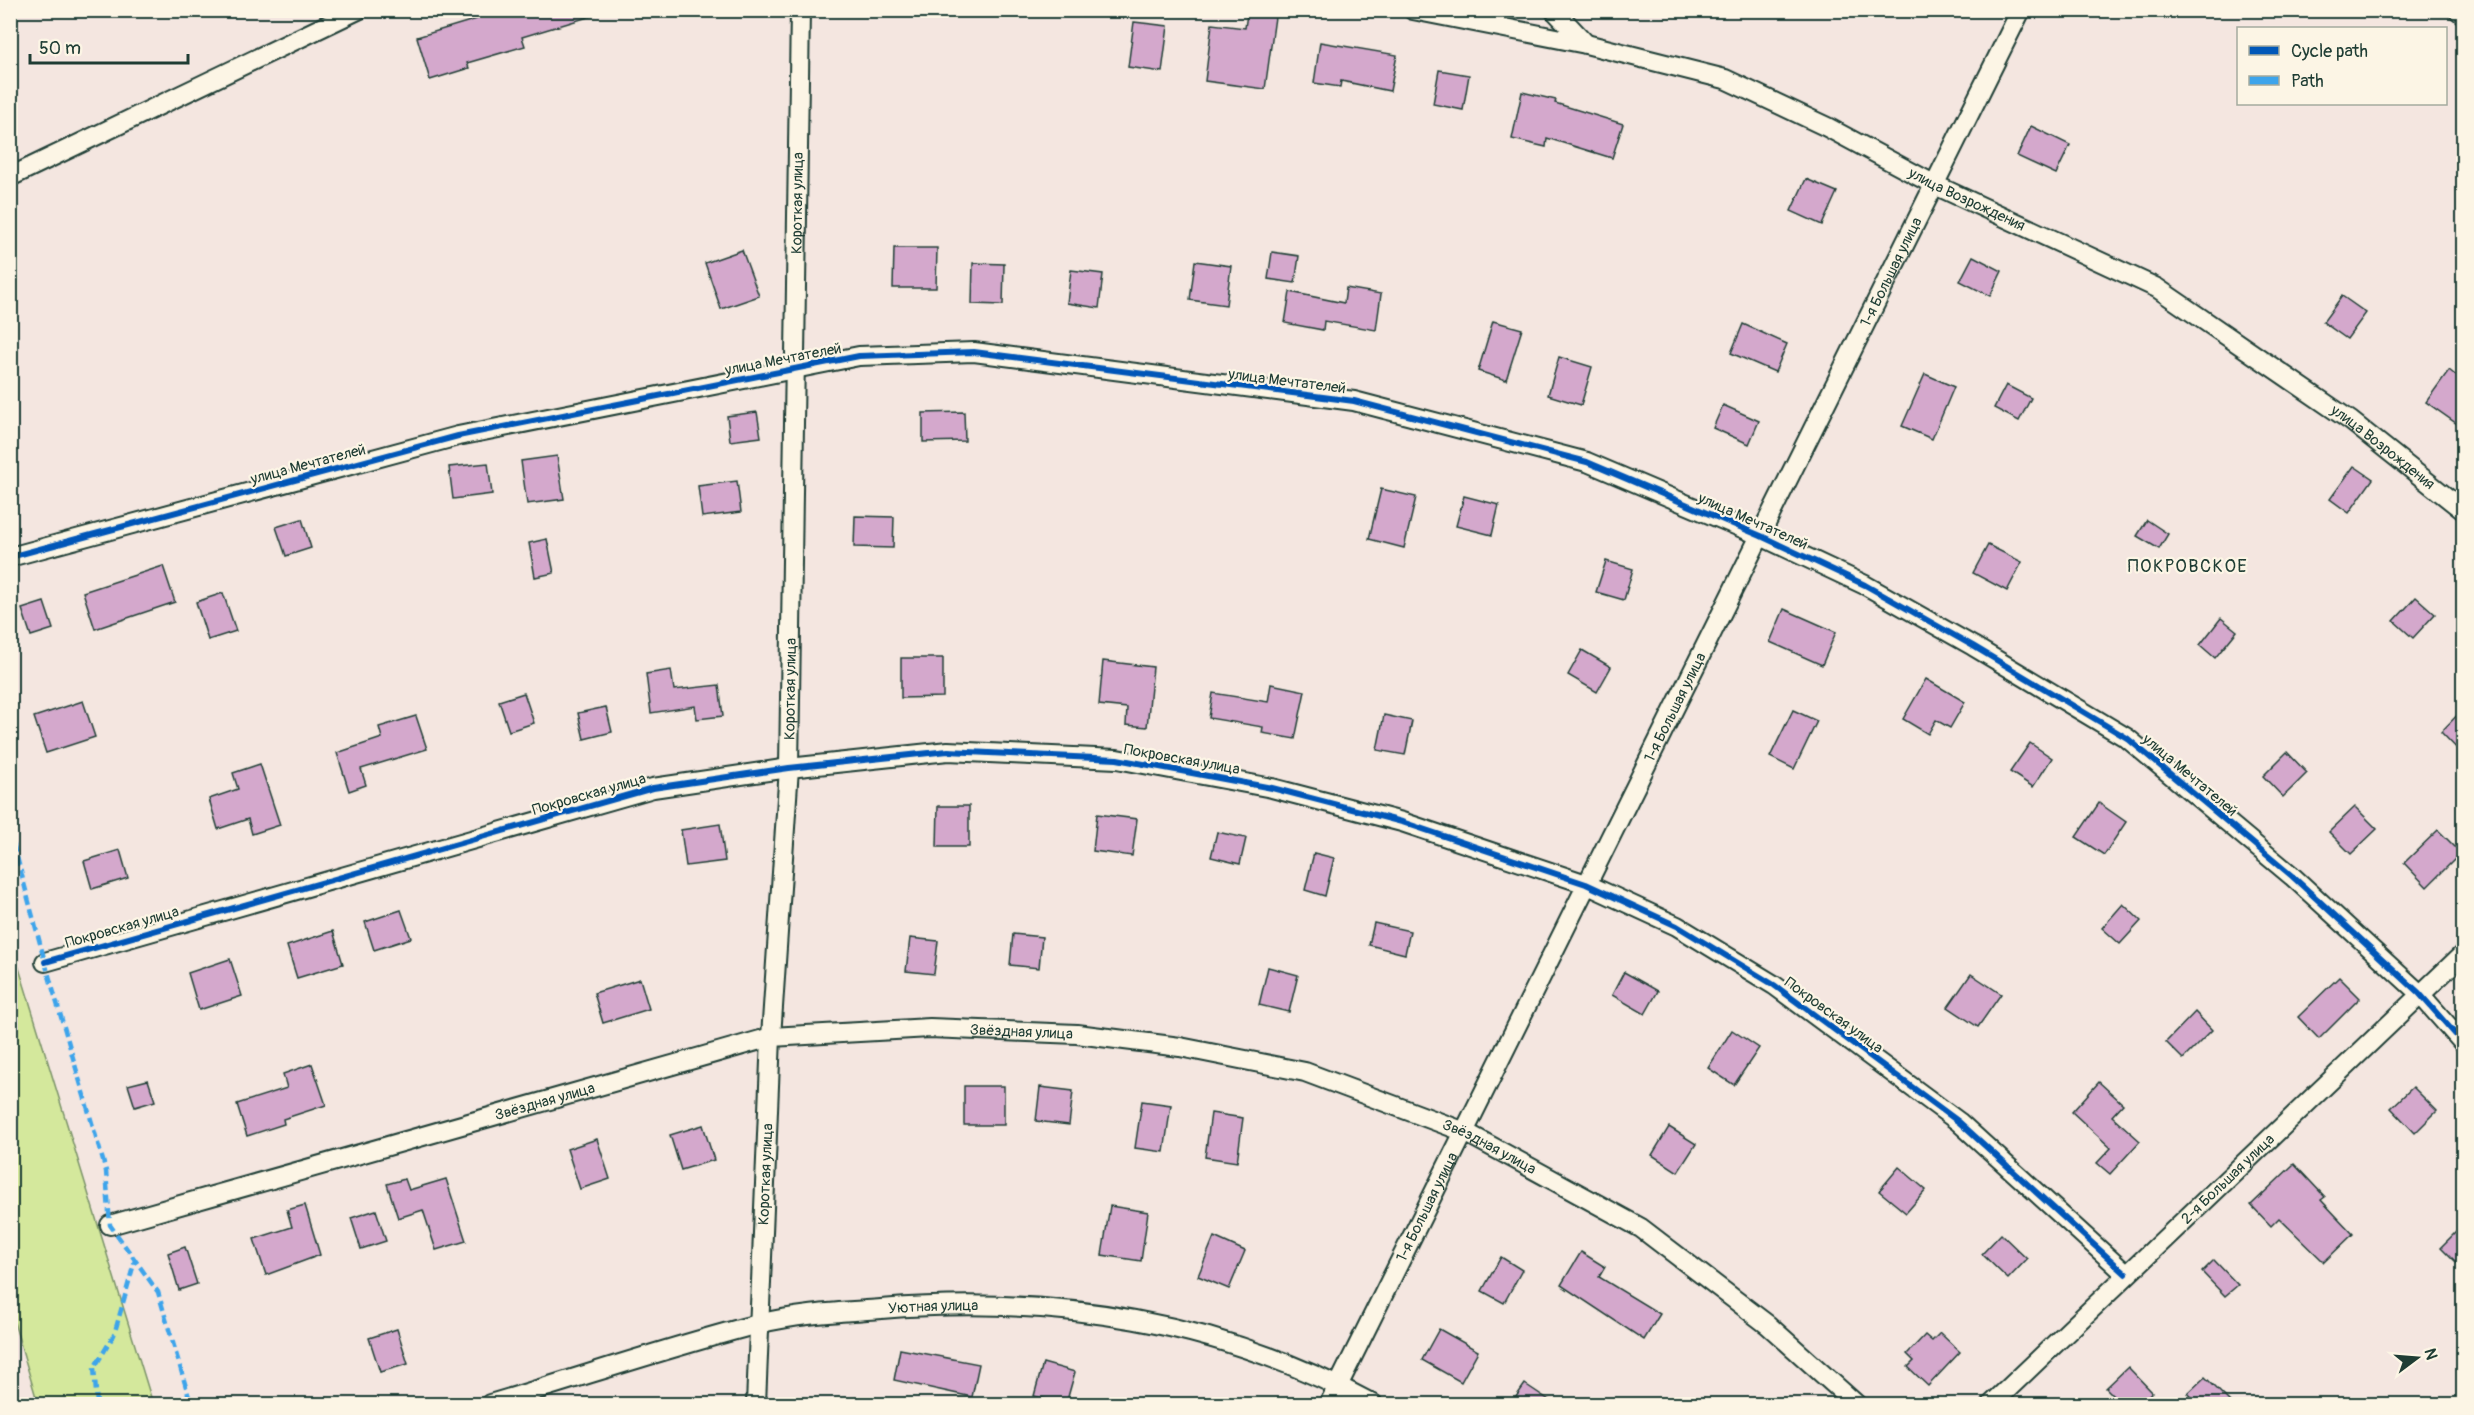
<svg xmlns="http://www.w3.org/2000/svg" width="2474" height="1415" font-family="Pangolin,sans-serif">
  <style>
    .green { fill: #d4e89c; stroke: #7a9268; stroke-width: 1.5 }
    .building { fill: #d4a8cc; stroke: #1f3d34; stroke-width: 1.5 }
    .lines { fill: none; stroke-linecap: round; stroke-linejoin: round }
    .minor-casing { stroke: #1f3d34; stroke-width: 22 }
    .minor { stroke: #fcf5e5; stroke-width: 18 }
    .quiet { stroke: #3da4eb; stroke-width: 4.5; stroke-dasharray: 9 4.5; stroke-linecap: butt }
    .cycleway-casing { stroke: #fcf5e5; stroke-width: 10 }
    .cycleway { stroke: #0057b8; stroke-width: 6 }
    .labels { text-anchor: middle; stroke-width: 4.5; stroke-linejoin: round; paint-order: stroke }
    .street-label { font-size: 15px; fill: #1f3d34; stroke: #fcf5e5 }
    .quarter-label { font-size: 18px; letter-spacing: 1.5px; fill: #1f3d34; stroke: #fcf5e5 }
  </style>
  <rect width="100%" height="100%" fill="#f4e6e0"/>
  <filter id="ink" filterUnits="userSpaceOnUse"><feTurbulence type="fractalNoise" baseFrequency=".0167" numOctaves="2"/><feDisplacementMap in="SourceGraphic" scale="12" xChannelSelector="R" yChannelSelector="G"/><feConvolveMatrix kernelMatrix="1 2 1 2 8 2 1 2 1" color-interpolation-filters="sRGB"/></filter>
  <g filter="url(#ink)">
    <polygon class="green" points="10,942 11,942 153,1404 38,1404 11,1312"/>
    <g class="building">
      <polygon points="474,10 594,10 595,15 522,37 525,46 467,63 469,68 430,80 417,37 477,19"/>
      <polygon points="1247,14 1275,17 1265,89 1205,81 1212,24 1245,28"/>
      <polygon points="1134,22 1168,26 1162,72 1128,67"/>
      <polygon points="1320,42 1397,55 1390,91 1341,81 1340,87 1314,83"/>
      <polygon points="1439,70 1469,75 1463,110 1433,104"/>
      <polygon points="1522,92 1556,100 1555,103 1623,124 1612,158 1547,138 1546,147 1512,139"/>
      <polygon points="2031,126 2070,145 2056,174 2017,156"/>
      <polygon points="1806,179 1837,192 1822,225 1791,211"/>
      <polygon points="894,248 937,248 936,288 893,288"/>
      <polygon points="742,250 759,296 721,309 705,263"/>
      <polygon points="1272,252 1299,256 1295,283 1268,279"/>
      <polygon points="1973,256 2002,271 1990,296 1960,281"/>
      <polygon points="1195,261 1231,266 1226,305 1190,300"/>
      <polygon points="973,263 1004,264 1003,305 972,304"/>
      <polygon points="1071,270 1103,274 1099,308 1067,303"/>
      <polygon points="1346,288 1381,294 1376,330 1324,321 1323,330 1285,323 1290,292 1344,303"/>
      <polygon points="2342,296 2366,313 2347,339 2323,322"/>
      <polygon points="1493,321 1522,329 1506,380 1478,371"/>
      <polygon points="1743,324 1787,344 1775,372 1731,353"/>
      <polygon points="1559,357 1592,367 1581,405 1548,395"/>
      <polygon points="2449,370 2463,381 2463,428 2426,402"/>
      <polygon points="1925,374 1954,387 1932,439 1902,426"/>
      <polygon points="2006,385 2031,398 2019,421 1994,408"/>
      <polygon points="1723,405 1759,421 1749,444 1713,428"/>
      <polygon points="757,412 761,437 730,441 727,416"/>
      <polygon points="964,412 965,441 923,442 923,413"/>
      <polygon points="557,456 564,499 527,504 521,461"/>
      <polygon points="488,463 492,494 453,499 449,467"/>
      <polygon points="2354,466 2373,479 2349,513 2330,499"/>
      <polygon points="737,481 741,512 702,517 698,486"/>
      <polygon points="1381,489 1416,497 1404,548 1369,539"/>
      <polygon points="1464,496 1499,505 1492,535 1456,526"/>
      <polygon points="855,516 894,517 893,548 854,547"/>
      <polygon points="302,519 311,548 286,556 276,527"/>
      <polygon points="2147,520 2168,534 2159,549 2137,536"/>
      <polygon points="547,539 554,573 535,577 529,543"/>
      <polygon points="1988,545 2022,562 2007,591 1973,573"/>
      <polygon points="1606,561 1633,569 1624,600 1596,592"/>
      <polygon points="163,566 175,602 95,629 83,592"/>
      <polygon points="223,593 236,631 208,640 196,602"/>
      <polygon points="2416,597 2435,614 2413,638 2394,621"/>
      <polygon points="44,602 53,629 31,636 22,609"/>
      <polygon points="1784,609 1836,632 1822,665 1770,642"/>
      <polygon points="2221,618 2237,631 2215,658 2200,645"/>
      <polygon points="1582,650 1611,667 1597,692 1568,675"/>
      <polygon points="901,658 943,658 943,697 901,698"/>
      <polygon points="1103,661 1153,667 1147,727 1126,725 1127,708 1099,705"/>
      <polygon points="671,670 674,690 719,685 723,716 697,719 695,706 651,713 646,674"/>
      <polygon points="1926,679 1965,702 1950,728 1936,720 1928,734 1903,719"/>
      <polygon points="1271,684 1305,691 1295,739 1262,733 1263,727 1209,718 1213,693 1268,702"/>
      <polygon points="524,693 534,723 509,731 499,701"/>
      <polygon points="83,701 95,737 46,753 34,717"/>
      <polygon points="606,707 612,732 584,739 578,713"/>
      <polygon points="2463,709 2463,755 2441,732"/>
      <polygon points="1793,710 1817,721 1794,769 1770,757"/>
      <polygon points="1384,715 1412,721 1405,755 1377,750"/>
      <polygon points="416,716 427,749 361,769 366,785 349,791 337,753 382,738 379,727"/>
      <polygon points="2030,743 2052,758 2033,787 2010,772"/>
      <polygon points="2287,752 2307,773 2283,797 2263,776"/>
      <polygon points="260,764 280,825 252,834 248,819 218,829 209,799 238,789 233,773"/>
      <polygon points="2099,803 2126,822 2104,855 2076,837"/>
      <polygon points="938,806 969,806 969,847 937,847"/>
      <polygon points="2355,807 2377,829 2351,854 2329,832"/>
      <polygon points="1097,814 1137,819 1132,856 1093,851"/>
      <polygon points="720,824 725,861 686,866 681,830"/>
      <polygon points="2438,830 2461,853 2427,887 2404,863"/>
      <polygon points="1217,832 1246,838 1240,864 1211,857"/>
      <polygon points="120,850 128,878 92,889 84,861"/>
      <polygon points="1314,853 1334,858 1325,896 1305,890"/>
      <polygon points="2123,904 2141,921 2120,944 2102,928"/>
      <polygon points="401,910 411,938 374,950 365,922"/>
      <polygon points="1374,923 1410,931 1405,954 1369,945"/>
      <polygon points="333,931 343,964 297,978 287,946"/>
      <polygon points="1013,934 1042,937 1039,968 1010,965"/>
      <polygon points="910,938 938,941 934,974 906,971"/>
      <polygon points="230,959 242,996 199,1010 188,973"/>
      <polygon points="1268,967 1298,975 1289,1012 1259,1005"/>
      <polygon points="1624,972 1658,991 1645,1014 1612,995"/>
      <polygon points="1971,974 2001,994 1978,1027 1948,1007"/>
      <polygon points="2339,977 2360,998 2319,1039 2298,1017"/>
      <polygon points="640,979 649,1009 603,1023 594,993"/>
      <polygon points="2195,1012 2212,1030 2183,1059 2166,1042"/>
      <polygon points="1732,1030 1759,1048 1734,1085 1708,1068"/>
      <polygon points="312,1064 326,1105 283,1119 284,1124 247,1136 237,1104 287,1088 283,1074"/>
      <polygon points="148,1080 155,1101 135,1107 128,1085"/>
      <polygon points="2099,1082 2123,1104 2112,1116 2140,1141 2110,1174 2097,1163 2111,1148 2072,1112"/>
      <rect x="964" y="1086" width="40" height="39"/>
      <polygon points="1040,1087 1073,1091 1069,1125 1036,1121"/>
      <polygon points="2413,1087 2437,1111 2415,1133 2391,1108"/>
      <polygon points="1142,1101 1171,1105 1164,1152 1135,1148"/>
      <polygon points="1211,1113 1243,1118 1237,1162 1205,1157"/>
      <polygon points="703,1125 714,1160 681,1170 670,1135"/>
      <polygon points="1669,1127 1696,1144 1678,1172 1652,1155"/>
      <polygon points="597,1139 610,1179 580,1189 567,1149"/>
      <polygon points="2294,1164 2325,1197 2321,1200 2353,1234 2324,1262 2279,1218 2271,1226 2251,1205"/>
      <polygon points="1899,1167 1926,1190 1906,1213 1879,1191"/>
      <polygon points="405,1179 409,1190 446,1179 466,1241 436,1250 423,1210 398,1218 387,1184"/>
      <polygon points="305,1205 320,1255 266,1275 254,1239 292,1227 287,1210"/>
      <polygon points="1110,1206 1148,1212 1141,1261 1102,1255"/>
      <polygon points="376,1210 386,1241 361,1249 351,1218"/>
      <polygon points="2463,1225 2463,1269 2441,1247"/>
      <polygon points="2001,1234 2027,1259 2008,1279 1982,1254"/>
      <polygon points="1214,1237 1245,1251 1229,1289 1198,1276"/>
      <polygon points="185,1247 197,1284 179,1290 168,1253"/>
      <polygon points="1581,1252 1605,1267 1599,1277 1660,1314 1644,1340 1561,1285"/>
      <polygon points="1501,1257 1522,1270 1504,1303 1482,1291"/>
      <polygon points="2214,1260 2238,1285 2225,1296 2202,1272"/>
      <polygon points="397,1329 408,1364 380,1372 369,1338"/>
      <polygon points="1439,1329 1478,1351 1461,1382 1422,1360"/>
      <polygon points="1940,1333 1960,1352 1928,1386 1908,1367 1914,1361 1907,1354 1925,1335 1932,1341"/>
      <polygon points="900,1349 979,1364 972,1397 894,1380"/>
      <polygon points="1043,1363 1075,1372 1066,1404 1034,1396"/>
      <polygon points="2128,1367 2152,1392 2139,1404 2122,1404 2106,1388"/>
      <polygon points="2205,1377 2232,1404 2198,1404 2188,1393"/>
      <polygon points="1525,1384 1555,1404 1511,1404"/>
    </g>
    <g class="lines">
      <defs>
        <g id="minor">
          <path id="s1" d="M1413 10 1586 44 1725 79 1827 127 1935 185 2157 288 2351 421 2464 511"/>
          <polyline points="1554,10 1586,44"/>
          <polyline points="2458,10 2464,15"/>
          <polyline points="10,177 358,10"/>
          <polyline points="10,557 458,436 859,356 974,352 1354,401 1587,462 1761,536 1865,585 1973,646 2127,738 2292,876 2419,993 2464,1044"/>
          <polyline points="45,962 653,788 789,768 948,751 1117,759 1272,788 1402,822 1586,884 1677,926 1774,985 1959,1122 2126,1274"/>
          <path id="s2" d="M110 1225 771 1037 930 1028 1077 1034 1180 1047 1305 1072 1465 1132 1641 1228 1768 1325 1856 1404"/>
          <path id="s3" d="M490 1404C579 1378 668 1347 758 1324 798 1314 840 1312 881 1309 1055 1295 1218 1320 1373 1404"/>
          <path id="s4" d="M756 1404 771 1037 789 768 800 10"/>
          <path id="s5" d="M1329 1404 2021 10"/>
          <path id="s6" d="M1992 1404 2464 953"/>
        </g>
      </defs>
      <use href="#minor" class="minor-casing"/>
      <use href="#minor" class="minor"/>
      <g class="quiet">
        <polyline points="10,831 45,962 106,1171 110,1225 158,1292 191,1404"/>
        <polyline points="97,1404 94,1368 114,1335 135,1260"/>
      </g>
      <defs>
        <g id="cycleway">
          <polyline points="10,557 458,436 859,356 974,352 1354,401 1587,462 1761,536 1865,585 1973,646 2127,738 2292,876 2419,993 2464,1044"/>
          <polyline points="45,962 653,788 789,768 948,751 1117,759 1272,788 1402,822 1586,884 1677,926 1774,985 1959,1122 2126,1274"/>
        </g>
      </defs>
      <use href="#cycleway" class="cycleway-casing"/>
      <use href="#cycleway" class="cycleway"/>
    </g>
  </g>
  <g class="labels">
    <g class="street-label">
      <text dy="5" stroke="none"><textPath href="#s1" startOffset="590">улица Возрождения</textPath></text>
      <text dy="5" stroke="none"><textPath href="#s4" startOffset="1202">Короткая улица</textPath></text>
      <text dy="5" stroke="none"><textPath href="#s5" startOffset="1264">1-я Большая улица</textPath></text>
      <text transform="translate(783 359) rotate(-11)" y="5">улица Мечтателей</text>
      <text transform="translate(1287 381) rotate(7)" y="5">улица Мечтателей</text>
      <text dy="5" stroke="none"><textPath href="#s1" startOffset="1076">улица Возрождения</textPath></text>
      <text transform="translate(308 464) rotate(-15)" y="5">улица Мечтателей</text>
      <text transform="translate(1753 521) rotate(24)" y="5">улица Мечтателей</text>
      <text dy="5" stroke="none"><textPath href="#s4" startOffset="716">Короткая улица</textPath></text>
      <text dy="5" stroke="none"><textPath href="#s5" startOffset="778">1-я Большая улица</textPath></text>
      <text transform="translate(1182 759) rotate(10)" y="5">Покровская улица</text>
      <text transform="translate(2190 775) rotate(40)" y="5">улица Мечтателей</text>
      <text transform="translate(589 794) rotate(-16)" y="5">Покровская улица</text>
      <text transform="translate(122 927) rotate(-16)" y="5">Покровская улица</text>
      <text transform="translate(1834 1015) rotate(36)" y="5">Покровская улица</text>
      <text dy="5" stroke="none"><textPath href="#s2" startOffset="938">Звёздная улица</textPath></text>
      <text dy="5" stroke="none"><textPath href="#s2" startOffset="452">Звёздная улица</textPath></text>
      <text dy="5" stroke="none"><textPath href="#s2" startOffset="1424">Звёздная улица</textPath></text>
      <text dy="5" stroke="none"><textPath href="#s4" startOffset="230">Короткая улица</textPath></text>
      <text dy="5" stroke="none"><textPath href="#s6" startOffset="326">2-я Большая улица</textPath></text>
      <text dy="5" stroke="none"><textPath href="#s5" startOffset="220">1-я Большая улица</textPath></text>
      <text dy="5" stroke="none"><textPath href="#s3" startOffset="456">Уютная улица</textPath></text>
    </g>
    <g class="quarter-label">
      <text x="2188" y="572">ПОКРОВСКОЕ</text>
    </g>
  </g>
  <rect width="2474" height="1415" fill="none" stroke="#fcf5e5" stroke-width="36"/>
  <rect x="18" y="18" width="2438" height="1379" fill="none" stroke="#1f3d34" stroke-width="2" filter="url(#ink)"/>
  <rect x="2237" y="27" width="210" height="78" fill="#fcf5e5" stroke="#a4ab9e" stroke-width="1.5"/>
  <rect x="2249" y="46" width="30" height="9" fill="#0057b8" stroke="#a4ab9e" stroke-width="1.5"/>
  <text x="2291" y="57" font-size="18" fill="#1f3d34">Cycle path</text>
  <rect x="2249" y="76" width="30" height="9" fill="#3da4eb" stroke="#a4ab9e" stroke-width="1.5"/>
  <text x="2291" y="87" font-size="18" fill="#1f3d34">Path</text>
  <g transform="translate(2417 1358) rotate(74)" stroke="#fcf5e5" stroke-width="4.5" paint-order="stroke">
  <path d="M0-4.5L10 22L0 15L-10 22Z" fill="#1f3d34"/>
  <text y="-9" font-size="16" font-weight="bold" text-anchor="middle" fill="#1f3d34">N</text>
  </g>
  <path d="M30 54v9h158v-9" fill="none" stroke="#1f3d34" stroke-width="3"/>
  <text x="39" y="54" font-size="18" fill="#1f3d34" stroke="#fcf5e5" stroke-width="4.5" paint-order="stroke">50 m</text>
</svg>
